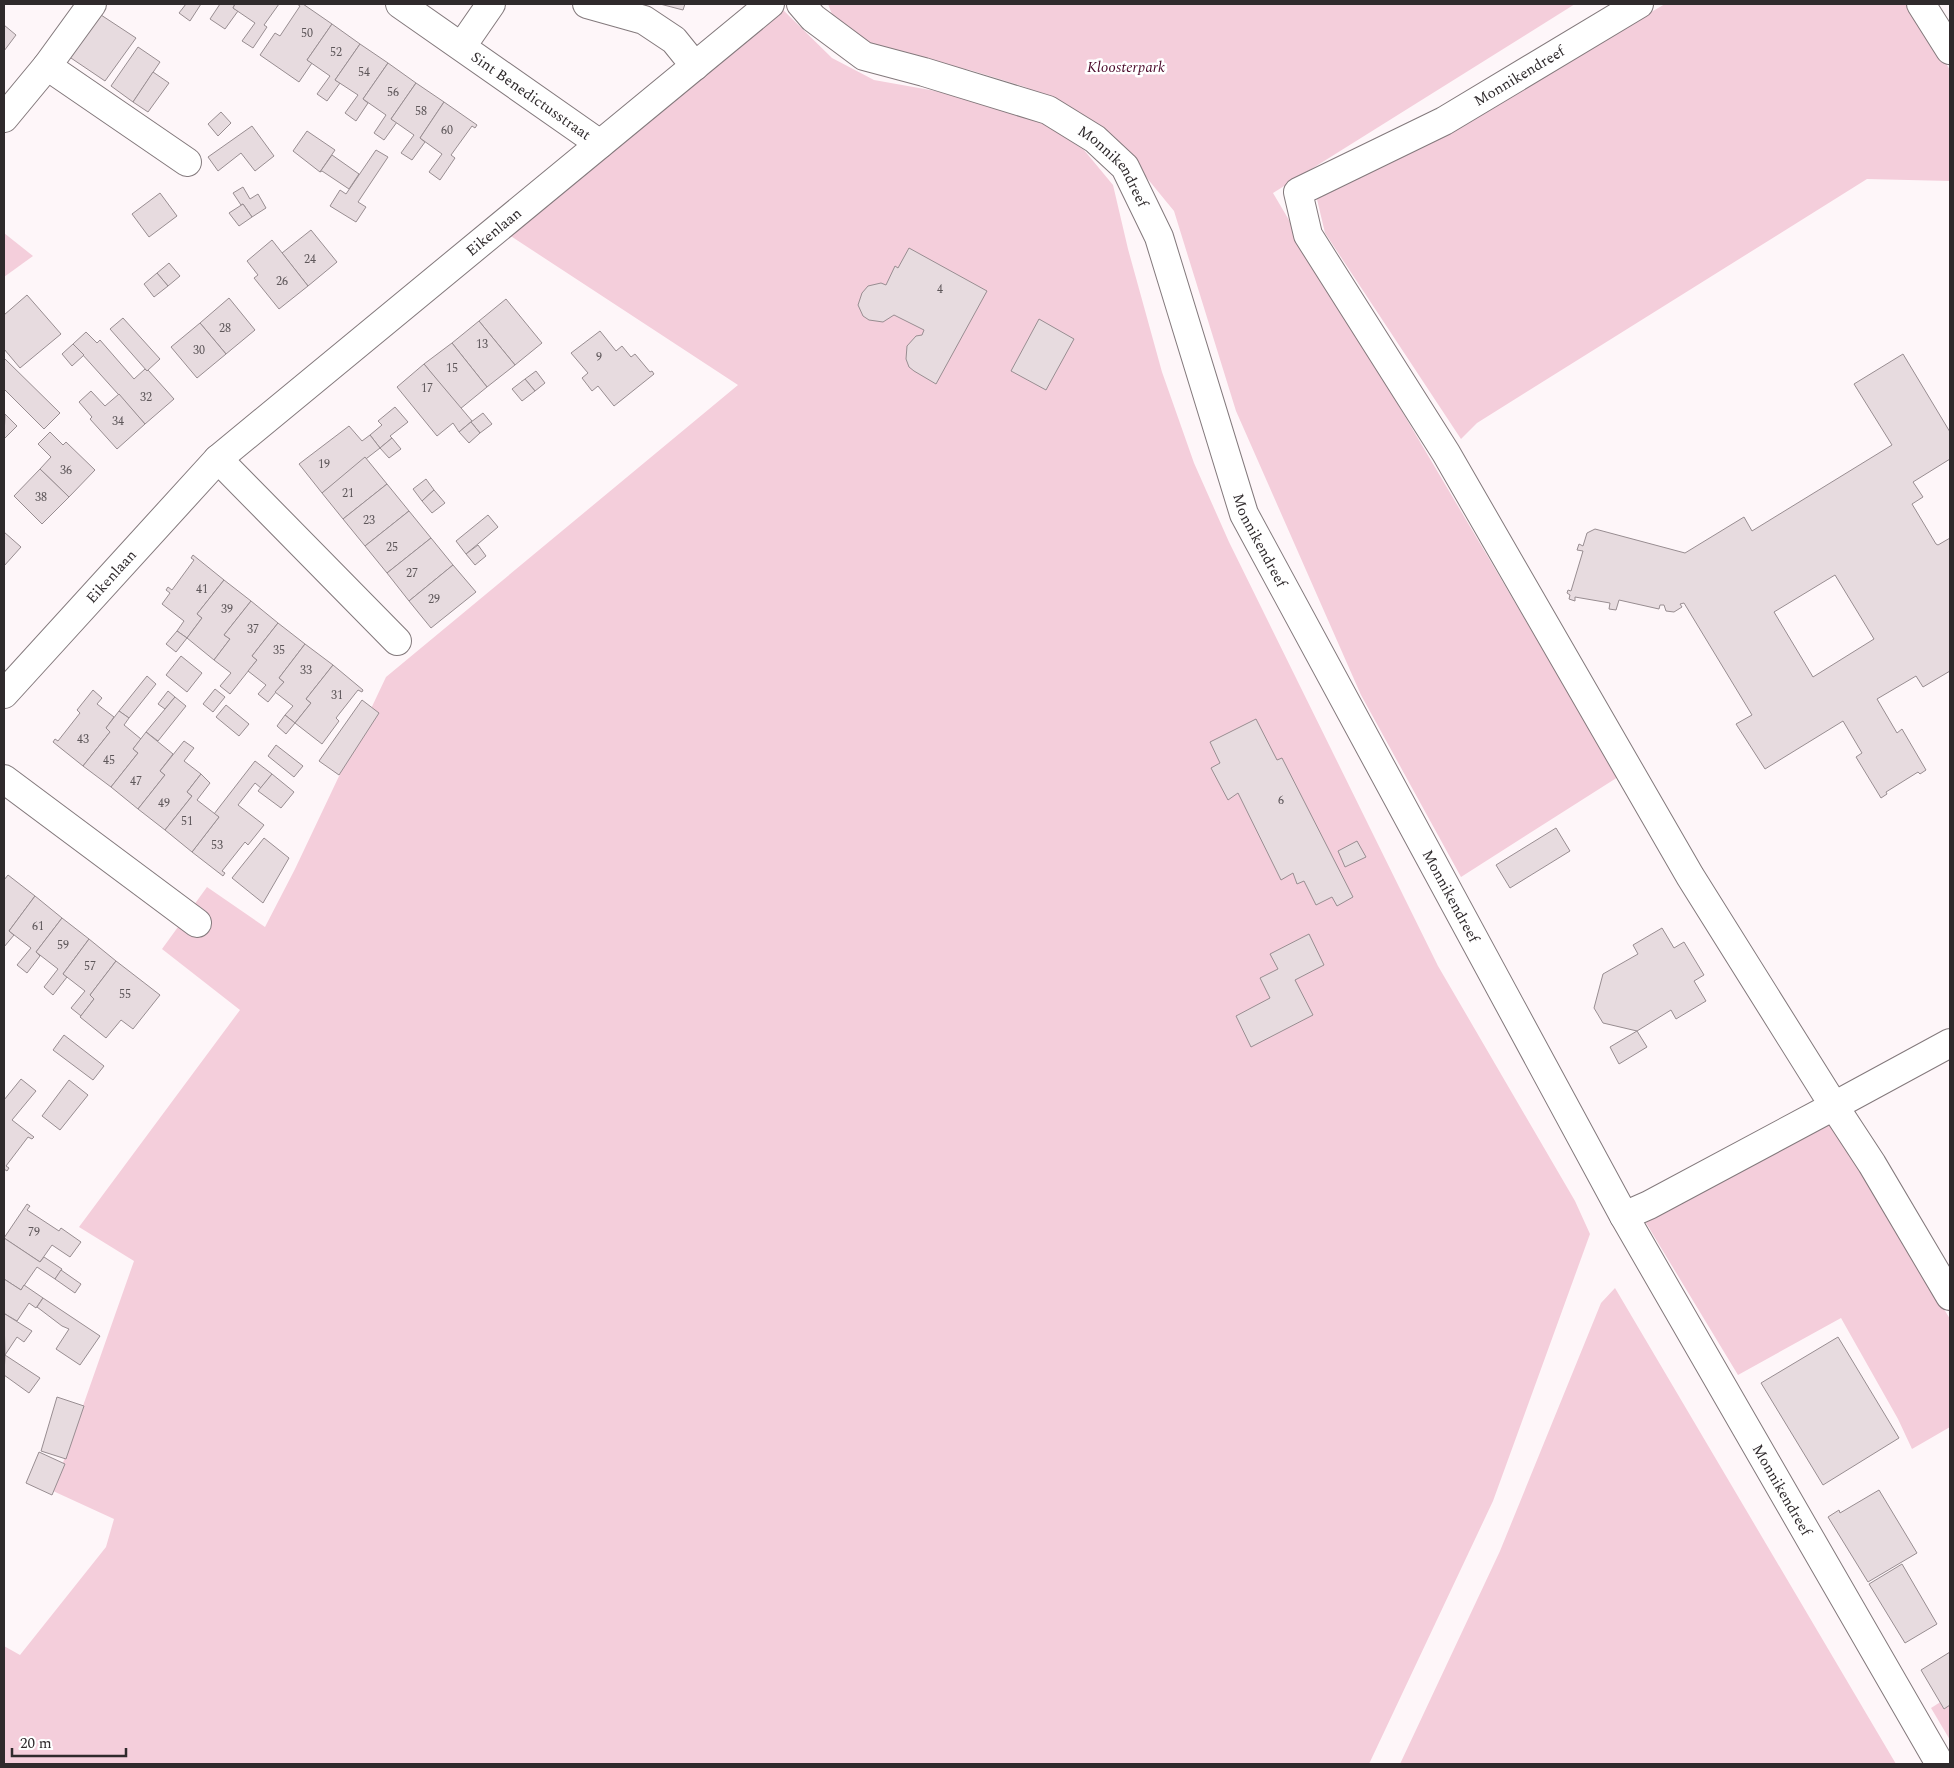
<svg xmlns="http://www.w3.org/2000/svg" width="1954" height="1768" font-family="Spectral,serif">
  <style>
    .green { fill: #f4cedb }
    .building { fill: #e7dbdf; stroke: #988d91; fill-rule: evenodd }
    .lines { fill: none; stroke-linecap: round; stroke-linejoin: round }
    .minor-casing { stroke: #83797c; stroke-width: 30 }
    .minor { stroke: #fff; stroke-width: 28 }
    .labels { text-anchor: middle; stroke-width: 5; stroke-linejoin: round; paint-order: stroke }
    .number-label { font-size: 12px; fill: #5d5659 }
    .park-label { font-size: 15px; font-style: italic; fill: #4d0c2c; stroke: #fff }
    .street-label { font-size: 15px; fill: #2f2a2c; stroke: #fff }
  </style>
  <rect width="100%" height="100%" fill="#fef6f9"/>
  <g class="green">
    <polygon points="777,4 832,58 874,80 992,101 1045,124 1084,150 1113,185 1128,249 1162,372 1194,463 1229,542 1438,966 1575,1201 1590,1234 1493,1501 1369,1764 4,1764 4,1646 20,1655 106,1547 114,1519 53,1491 134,1261 79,1227 240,1010 162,949 207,887 265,927 295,869 386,677 738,385 503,231"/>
    <polygon points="828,4 1575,4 1273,193 1618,777 1461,877 1361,695 1236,411 1174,211 1119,144 1087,117 1025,87 970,70 881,52 833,17"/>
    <polygon points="1665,4 1909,4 1950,70 1950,181 1867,179 1477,423 1461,439 1325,233 1316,195 1526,85"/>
    <polygon points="4,233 33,256 4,277"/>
    <polygon points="1829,1119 1950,1319 1950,1427 1912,1449 1898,1419 1841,1318 1738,1375 1643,1218"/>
    <polygon points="1615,1288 1896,1764 1400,1764 1500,1551 1601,1303"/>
    <polygon points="1950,1696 1950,1740 1931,1708"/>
  </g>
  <g class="building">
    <polygon points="186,4 201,4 190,21 179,13"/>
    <polygon points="220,4 235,4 233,8 238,11 225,29 210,19"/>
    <polygon points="235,4 279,4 264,25 267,27 253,48 242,41 255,23 233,8"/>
    <polygon points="297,4 303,4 332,24 307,60 312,63 299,82 260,55 275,33 280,36 300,6"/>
    <polygon points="660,4 685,4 683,10"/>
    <polygon points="98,13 136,38 105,81 68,56"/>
    <polygon points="332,24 360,44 335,80 340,83 327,101 317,94 330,76 307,60"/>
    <polygon points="4,25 16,35 4,51"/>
    <polygon points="360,44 388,63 363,99 368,103 356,121 345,113 358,95 335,80"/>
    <polygon points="138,47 160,62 133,102 111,86"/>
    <polygon points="388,63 416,83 391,119 397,122 384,140 374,133 386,115 363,99"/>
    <polygon points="153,72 169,83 148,112 133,102"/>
    <polygon points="416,83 444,102 420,138 425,142 412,160 401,153 414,135 391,119"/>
    <polygon points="444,102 477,125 475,128 472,126 451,155 455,158 440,180 429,172 442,154 420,138"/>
    <polygon points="221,112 231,123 218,136 208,124"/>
    <polygon points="252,126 274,156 255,171 241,153 218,171 208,157"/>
    <polygon points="307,131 335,150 320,172 293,151"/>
    <polygon points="376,150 388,157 358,202 366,207 356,222 330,206 340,190 346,194"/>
    <polygon points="332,155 359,174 349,189 322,171 320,172"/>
    <polygon points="243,187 250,199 258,194 266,208 252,217 243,204 241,205 233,193"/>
    <polygon points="160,193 177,216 149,237 132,214"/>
    <polygon points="243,204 252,217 239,226 229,213"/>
    <polygon points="311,230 337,262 308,286 282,253"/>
    <polygon points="272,240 308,286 279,309 254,278 258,275 247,261"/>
    <polygon points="909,248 987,291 936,384 914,371 909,367 906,359 907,346 916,336 922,335 924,330 894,315 883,322 869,320 863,316 858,305 862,293 868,286 881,283 886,285 895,266 898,268"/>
    <polygon points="169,263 180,276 168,286 157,273"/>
    <polygon points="157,273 168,286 154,297 144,284"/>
    <polygon points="27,295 61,334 20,368 4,349 4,315"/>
    <polygon points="229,298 255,330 226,354 200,323"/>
    <polygon points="506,299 542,343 515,365 479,321"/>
    <polygon points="123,318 160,359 147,371 110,329"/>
    <polygon points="1039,319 1074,339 1046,390 1011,371"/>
    <polygon points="479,321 515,365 487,387 452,343"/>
    <polygon points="200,323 226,354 197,378 171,347"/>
    <polygon points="600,331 616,351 622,346 631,357 635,354 650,372 652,371 654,374 614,406 598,386 592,391 582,378 588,373 571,353"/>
    <polygon points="86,332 97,343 100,340 134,379 145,369 147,371 148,370 174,399 145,424 73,344"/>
    <polygon points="452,343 487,387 460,409 424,364"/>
    <polygon points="73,344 84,355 72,366 62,354"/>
    <path d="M1903 354 1950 432V459L1913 482 1923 497 1912 504 1936 544 1938 545 1950 538V671L1923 687 1916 676 1877 699 1897 733 1902 729 1926 770 1920 774 1918 772 1886 792 1887 794 1881 798 1856 757 1862 753 1843 721 1765 769 1736 724 1752 715 1684 603 1680 604 1682 607 1674 612 1666 611 1664 605H1660L1659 609 1619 600 1616 610 1609 609 1610 603 1575 597V601L1569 599 1570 595 1567 593 1568 590 1571 591 1583 551 1577 550 1579 544 1583 546 1587 533 1595 529 1685 553 1744 517 1752 531 1892 445 1854 384ZM1835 575 1874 639 1813 677 1774 612Z"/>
    <polygon points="4,358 60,413 44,429 4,389"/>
    <polygon points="424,364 472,421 459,432 453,423 437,436 397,387"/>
    <polygon points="536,371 545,383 535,391 525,379"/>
    <polygon points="525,379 535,391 522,401 512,389"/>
    <polygon points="91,391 105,406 119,394 145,424 117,449 90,419 92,417 79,402"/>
    <polygon points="395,407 408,422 390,436 392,438 380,448 370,435 382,425 378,421"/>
    <polygon points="483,413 492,424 480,433 471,422"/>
    <polygon points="5,414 17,426 5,438 4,437"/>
    <polygon points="471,422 480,433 469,443 459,432"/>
    <polygon points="349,426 362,441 370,435 380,448 322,493 299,464"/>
    <polygon points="50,432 63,445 66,442 95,470 69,497 40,469 51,457 38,444"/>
    <polygon points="392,438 401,449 389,458 380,448"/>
    <polygon points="365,457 387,484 343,519 322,493"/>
    <polygon points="40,469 69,497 42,524 14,496"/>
    <polygon points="426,479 434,490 422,501 413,489"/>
    <polygon points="387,484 409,511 365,546 343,519"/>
    <polygon points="434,490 445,503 432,513 422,501"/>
    <polygon points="409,511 431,538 387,573 365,546"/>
    <polygon points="488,515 498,527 466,554 456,541"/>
    <polygon points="4,532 21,547 4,566"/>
    <polygon points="431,538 453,565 409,601 387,573"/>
    <polygon points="478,545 486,556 475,565 466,554"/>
    <polygon points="193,555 224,580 197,614 202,618 187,638 177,631 184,621 162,604 170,593 166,590 168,587 172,590 194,560 191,558"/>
    <polygon points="453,565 476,592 431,628 409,601"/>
    <polygon points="224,580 251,601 224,635 230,639 214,660 187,638 202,618 197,614"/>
    <polygon points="251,601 278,623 252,656 257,660 230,694 220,686 231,673 214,660 230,639 224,635"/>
    <polygon points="278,623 305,644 279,678 284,682 268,702 258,694 266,685 248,671 257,660 252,656"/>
    <polygon points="177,631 187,638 176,652 166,644"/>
    <polygon points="305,644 333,665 306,699 311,703 295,723 285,715 293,706 275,692 284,682 279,678"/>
    <polygon points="181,656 202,673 187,692 166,675"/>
    <polygon points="333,665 363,690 362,692 358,690 336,718 339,721 322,744 295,723 311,703 306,699"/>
    <polygon points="147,676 156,684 129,718 119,711"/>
    <polygon points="215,689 225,697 213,712 203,704"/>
    <polygon points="93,690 102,698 97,704 114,717 106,728 110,732 83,766 53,742 55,739 58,741 80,713 77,710"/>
    <polygon points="168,691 175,697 165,709 158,704"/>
    <polygon points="175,697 186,706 158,741 146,732"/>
    <polygon points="362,700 379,713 339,775 319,761"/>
    <polygon points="226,705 249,724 239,736 216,717"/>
    <polygon points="119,711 129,718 124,725 141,739 133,749 138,753 111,787 83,766 110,732 106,728"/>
    <polygon points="285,715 295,723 286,734 277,726"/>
    <polygon points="1256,719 1277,760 1282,758 1353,897 1337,906 1332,897 1316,905 1304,881 1297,884 1293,873 1281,880 1238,793 1228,800 1211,768 1220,763 1210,742"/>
    <polygon points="146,732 173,754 160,771 165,775 138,809 111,787 138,753 133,749"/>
    <polygon points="184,741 194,748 184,761 201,774 187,792 192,796 165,830 138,809 165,775 160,771"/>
    <polygon points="276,745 303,766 294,777 268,756"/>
    <polygon points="255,761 272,774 261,788 255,783 238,805 264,825 248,845 245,842 222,871 225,873 223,876 192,852 219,817 214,814"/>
    <polygon points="201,774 210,783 197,800 219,817 192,852 165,830 192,796 187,792"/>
    <polygon points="272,774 294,792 281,808 258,791"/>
    <polygon points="1556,828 1570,851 1510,888 1496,865"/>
    <polygon points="264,838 289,858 263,903 232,878"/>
    <polygon points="1357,841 1366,857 1345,867 1338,851"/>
    <polygon points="8,875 35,896 9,931 14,935 4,947 4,880"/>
    <polygon points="35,896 62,918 36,952 40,956 27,973 17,965 31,948 9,931"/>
    <polygon points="62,918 89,939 63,974 67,977 53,995 44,987 58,969 36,952"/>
    <polygon points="1662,928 1674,948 1684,942 1704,975 1694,981 1706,1001 1676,1019 1671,1010 1637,1031 1603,1023 1594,1008 1603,974 1638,954 1633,945"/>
    <polygon points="1309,934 1324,965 1295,980 1313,1015 1251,1047 1236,1016 1270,998 1260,978 1278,969 1270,954"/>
    <polygon points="89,939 116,961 90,995 94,999 81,1016 71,1008 85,991 63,974"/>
    <polygon points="116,961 160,995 133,1029 121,1020 106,1038 80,1017 94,999 90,995"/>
    <polygon points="1637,1031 1647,1047 1619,1064 1610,1047"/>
    <polygon points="64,1035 104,1066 93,1080 53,1050"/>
    <polygon points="21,1079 36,1091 12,1120 34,1137 32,1139 28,1137 6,1166 9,1168 7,1171 4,1169 4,1100"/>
    <polygon points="69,1080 88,1095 60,1130 42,1116"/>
    <polygon points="27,1204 30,1206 27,1210 59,1231 61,1228 81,1242 70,1257 52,1245 40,1262 4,1238"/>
    <polygon points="4,1238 40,1262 44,1257 62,1269 55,1279 37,1267 21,1290 4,1279"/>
    <polygon points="61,1270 81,1284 75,1293 55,1279"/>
    <polygon points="4,1279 21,1290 24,1285 43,1298 36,1308 29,1303 17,1321 5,1314 4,1316"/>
    <polygon points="43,1298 100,1336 80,1365 56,1349 69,1329 62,1326 37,1307"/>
    <polygon points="5,1314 32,1331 24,1342 17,1337 5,1355 4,1316"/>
    <polygon points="1838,1337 1899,1438 1823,1485 1761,1383"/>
    <polygon points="5,1355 40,1378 29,1393 4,1375"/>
    <polygon points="57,1397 84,1406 66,1459 41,1451"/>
    <polygon points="39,1452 65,1464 52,1495 26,1483"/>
    <polygon points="1879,1490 1917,1553 1868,1582 1828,1517 1839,1510 1840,1513"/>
    <polygon points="1902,1564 1937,1624 1905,1643 1869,1584"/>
    <polygon points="1950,1652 1950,1705 1944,1709 1921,1670"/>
  </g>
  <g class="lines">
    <defs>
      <g id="minor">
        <path id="s1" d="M400 4 600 144"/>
        <polyline points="587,4 644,20 674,40 695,66"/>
        <path id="s2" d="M801 4 813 18 864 56 924 72 1048 110 1095 139 1125 167 1159 237 1244 514 1624 1216 1940 1764"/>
        <polyline points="1921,4 1950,50"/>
        <polyline points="462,46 491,4"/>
        <polyline points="47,66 187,162"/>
        <polyline points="4,118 47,66 92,4"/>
        <polyline points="218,459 397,641"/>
        <path id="s3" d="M4 694 218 459 770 4"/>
        <polyline points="4,779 197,923"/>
        <polyline points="1950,1043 1834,1106 1872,1164 1950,1296"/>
        <path id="s4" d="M1624 1216 1649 1205 1834 1106 1690 876 1446 453 1308 235 1298 192 1444 121 1639 4"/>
      </g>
    </defs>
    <use href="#minor" class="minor-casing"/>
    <use href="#minor" class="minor"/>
  </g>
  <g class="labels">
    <g class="number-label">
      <text x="307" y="37">50</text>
      <text x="336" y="56">52</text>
      <text x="364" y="76">54</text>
      <text x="393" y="96">56</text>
      <text x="421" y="115">58</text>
      <text x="447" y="134">60</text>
      <text x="310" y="263">24</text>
      <text x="282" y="285">26</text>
      <text x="940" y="293">4</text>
      <text x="225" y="332">28</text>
      <text x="482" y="348">13</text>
      <text x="199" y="354">30</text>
      <text x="599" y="361">9</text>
      <text x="452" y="372">15</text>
      <text x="427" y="392">17</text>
      <text x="146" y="401">32</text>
      <text x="118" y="425">34</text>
      <text x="324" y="468">19</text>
      <text x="66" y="474">36</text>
      <text x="348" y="497">21</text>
      <text x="41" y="501">38</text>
      <text x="369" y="524">23</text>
      <text x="392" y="551">25</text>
      <text x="412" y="577">27</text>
      <text x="202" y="593">41</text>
      <text x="434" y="603">29</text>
      <text x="227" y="613">39</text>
      <text x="253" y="633">37</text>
      <text x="279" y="654">35</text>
      <text x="306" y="674">33</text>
      <text x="337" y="699">31</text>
      <text x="83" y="743">43</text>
      <text x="109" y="764">45</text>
      <text x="136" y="785">47</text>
      <text x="1281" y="804">6</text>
      <text x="164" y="807">49</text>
      <text x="187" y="825">51</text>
      <text x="217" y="849">53</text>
      <text x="38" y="930">61</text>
      <text x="63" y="949">59</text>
      <text x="90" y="970">57</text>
      <text x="125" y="998">55</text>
      <text x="34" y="1236">79</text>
    </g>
    <g class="park-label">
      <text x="1126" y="72">Kloosterpark</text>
    </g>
    <g class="street-label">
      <text dy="5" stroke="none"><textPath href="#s4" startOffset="1549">Monnikendreef</textPath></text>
      <text dy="5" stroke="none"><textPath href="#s1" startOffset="160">Sint Benedictusstraat</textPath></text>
      <text dy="5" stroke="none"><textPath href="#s2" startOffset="362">Monnikendreef</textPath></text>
      <text dy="5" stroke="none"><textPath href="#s3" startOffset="675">Eikenlaan</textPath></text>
      <text dy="5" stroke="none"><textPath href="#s2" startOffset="768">Monnikendreef</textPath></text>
      <text dy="5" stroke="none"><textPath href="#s3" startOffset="159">Eikenlaan</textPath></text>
      <text dy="5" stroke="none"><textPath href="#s2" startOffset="1172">Monnikendreef</textPath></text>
      <text dy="5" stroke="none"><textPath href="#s2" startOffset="1852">Monnikendreef</textPath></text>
    </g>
  </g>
  <rect width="1954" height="1768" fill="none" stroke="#2f2a2c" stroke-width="10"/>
  <path d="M12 1748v8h114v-8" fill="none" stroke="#2f2a2c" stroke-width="2.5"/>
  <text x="20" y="1748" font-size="15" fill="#2f2a2c" stroke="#ffffff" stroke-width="4" paint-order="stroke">20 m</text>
</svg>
